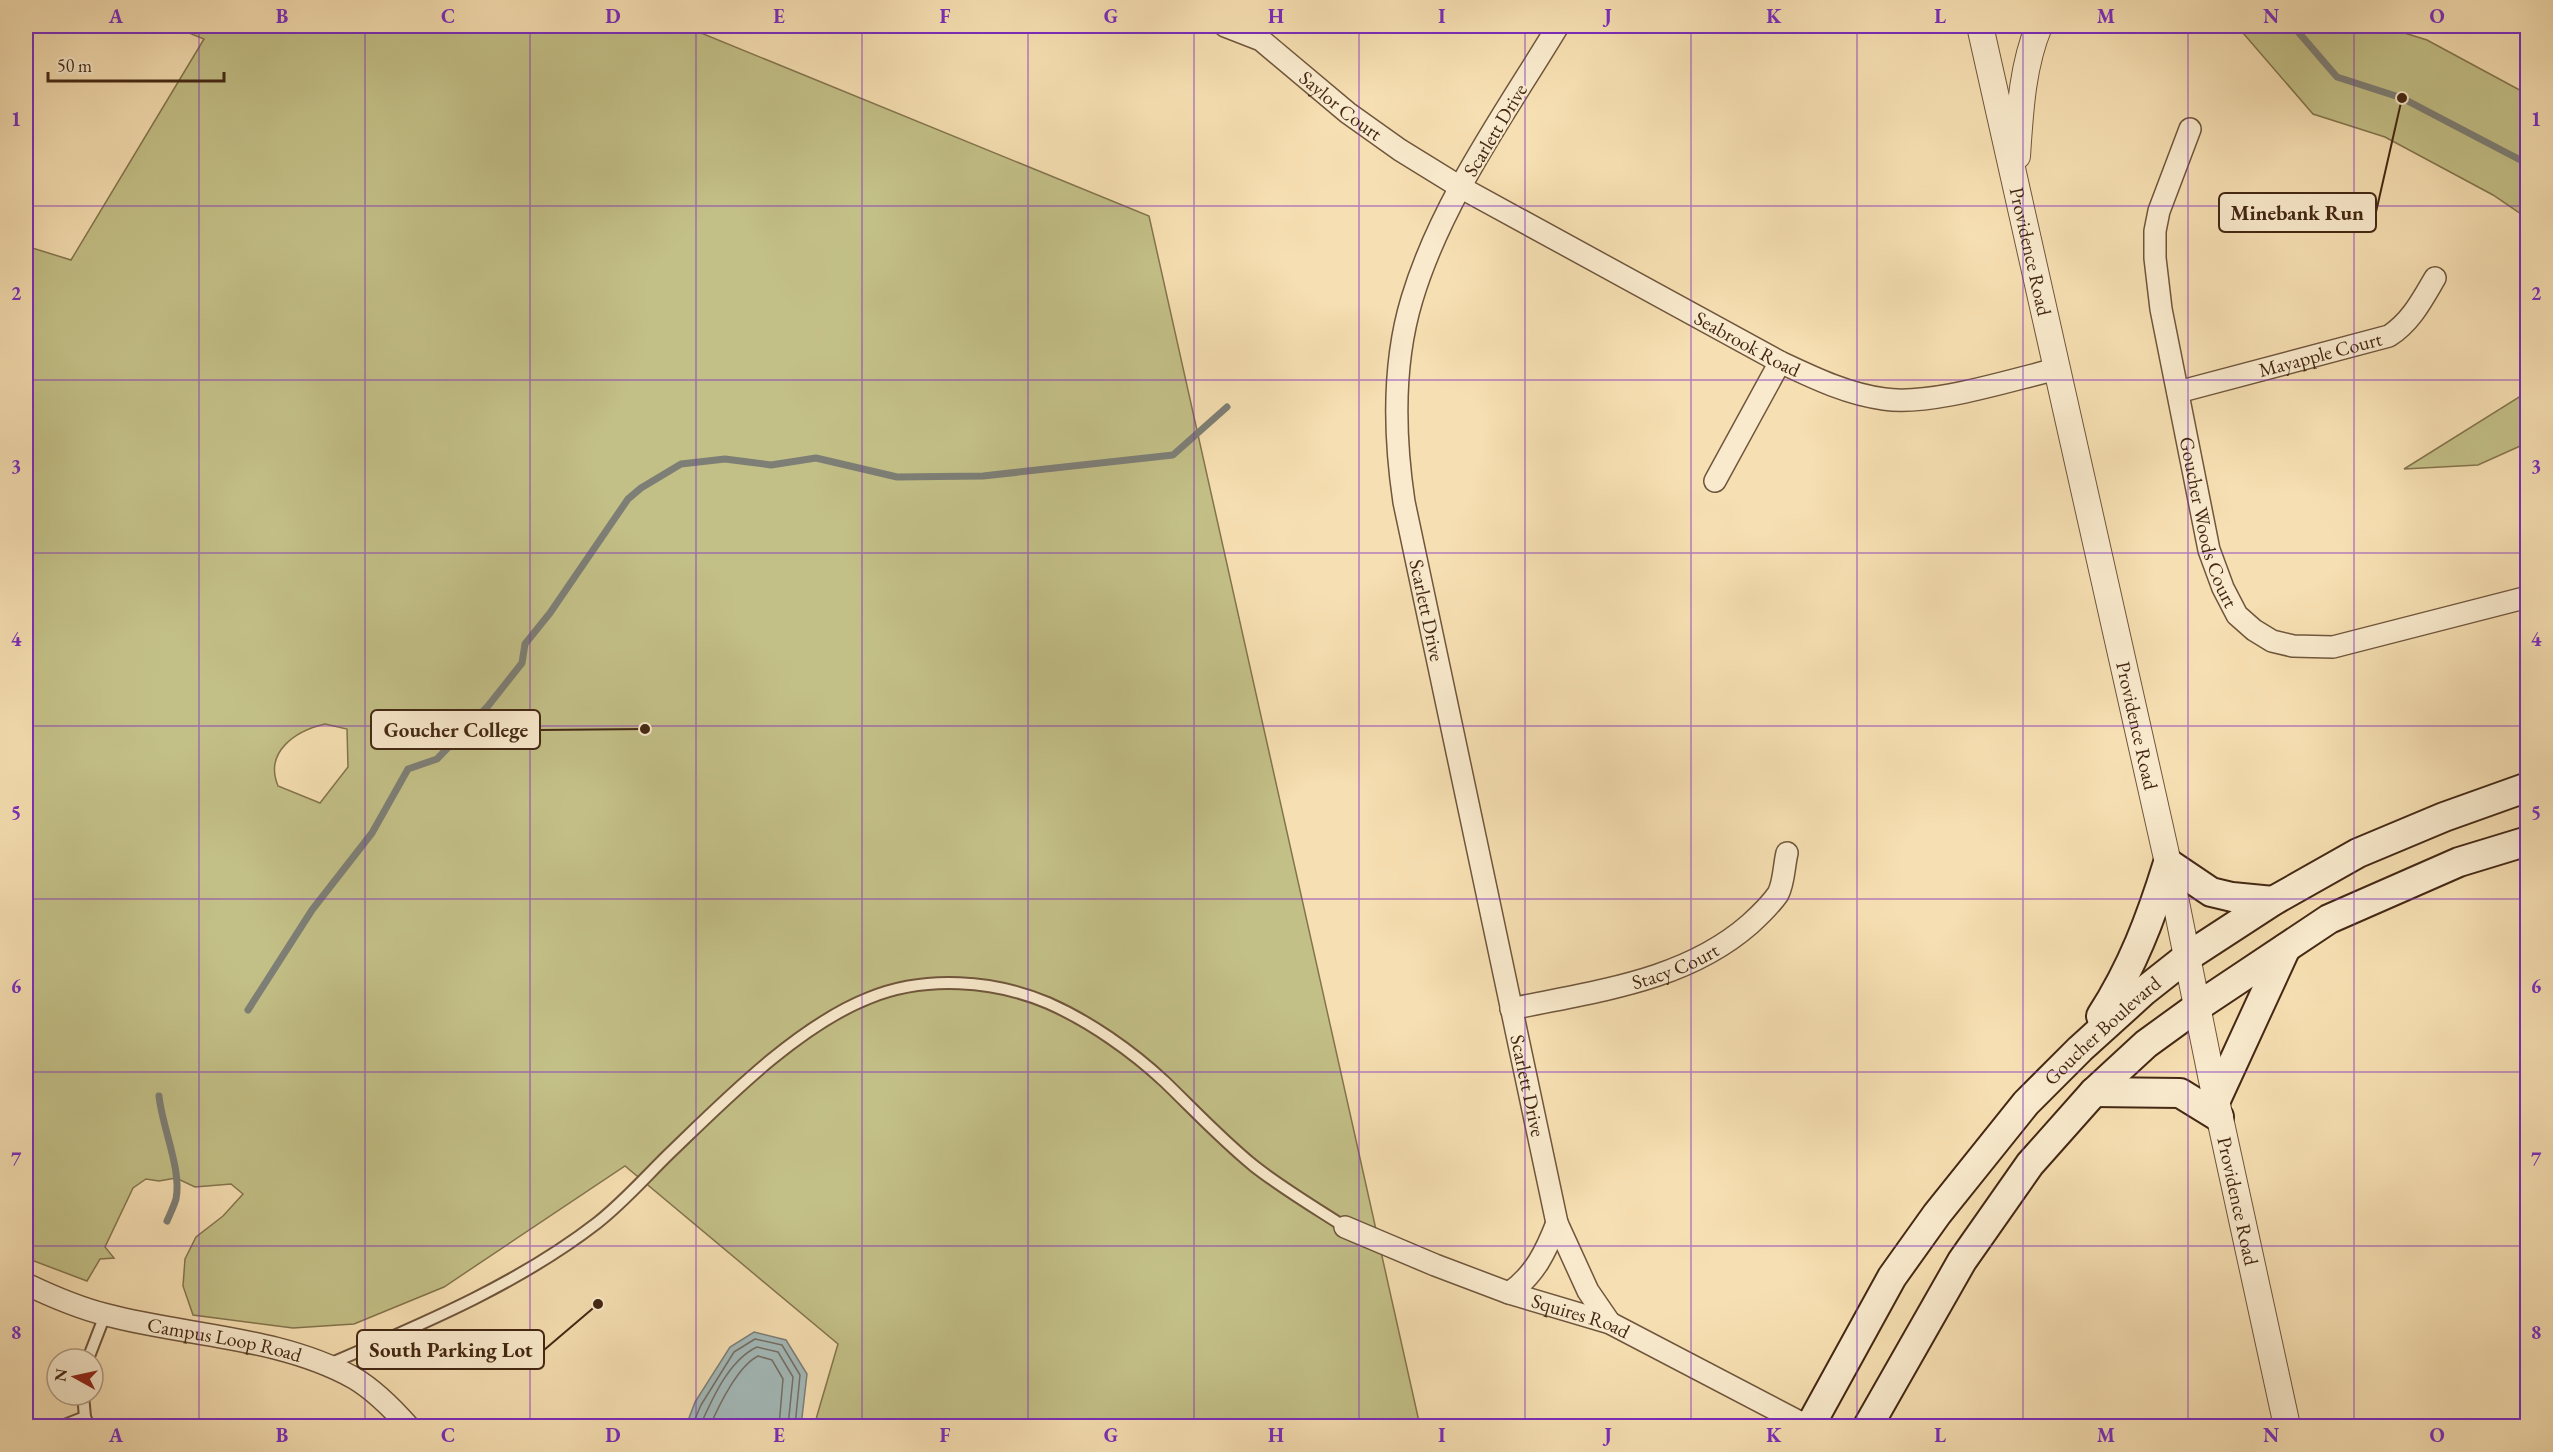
<svg xmlns="http://www.w3.org/2000/svg" width="2553" height="1452" font-family="'EB Garamond',serif">
  <style>
    .green { fill: #c3c087; stroke: #84744e; stroke-width: 1.5; fill-rule: evenodd }
    .water { fill: #a3b9b9; stroke: #7d7f77; stroke-width: 1.5 }
    .lines { fill: none; stroke-linecap: round; stroke-linejoin: round }
    .shore { stroke: #747066; stroke-width: 1.5 }
    .stream { stroke: #7d7f77; stroke-width: 7 }
    .service-casing { stroke: #70563c; stroke-width: 14 }
    .minor-casing { stroke: #70563c; stroke-width: 24 }
    .tertiary-casing { stroke: #70563c; stroke-width: 28 }
    .secondary-casing { stroke: #442814; stroke-width: 32 }
    .service { stroke: #f9eacd; stroke-width: 10 }
    .minor { stroke: #f9eacd; stroke-width: 21 }
    .tertiary { stroke: #f9eacd; stroke-width: 26 }
    .secondary { stroke: #f9eacd; stroke-width: 28 }
    .grid { fill: none; stroke: #7b2cbf; stroke-width: 1.5; stroke-opacity: 0.55 }
    .labels { text-anchor: middle; stroke-width: 4.5; stroke-linejoin: round; paint-order: stroke }
    .street-label { font-size: 20px; fill: #442814; stroke: #f9eacd }
    .leader { fill: none; stroke: #442814; stroke-width: 2 }
    .callout-dot { fill: #442814; stroke: #f9eacd; stroke-width: 2 }
    .callout { fill: #f9eacd; stroke: #442814; stroke-width: 2 }
    .callout-label { font-size: 21px; text-anchor: middle; font-weight: bold; fill: #442814 }
    .neatline { fill: none; stroke: #7b2cbf; stroke-width: 2 }
    .grid-label { font-size: 20px; text-anchor: middle; font-weight: bold; fill: #7b2cbf }
  </style>
  <rect width="100%" height="100%" fill="#f6dfb2"/>
  <filter id="stains"><feTurbulence type="fractalNoise" baseFrequency=".00333" numOctaves="4"/><feColorMatrix values="0 0 0 0 .2 0 0 0 0 .09 0 0 0 0 .02 0 0 0 .5 -.17"/></filter>
  <radialGradient id="worn" r=".72"><stop offset=".6" stop-color="#630" stop-opacity="0"/><stop offset="1" stop-color="#630" stop-opacity=".3"/></radialGradient>
  <g class="green">
    <path d="M172 26H684L1149 216 1420 1426H814L838 1344 625 1166 444 1287 354 1324 293 1328 193 1315 183 1286 185 1259 196 1237 223 1216 243 1194 231 1184 195 1187 176 1178 159 1181 146 1179 133 1188 105 1247 114 1258 100 1259 87 1281 26 1258V246L71 260 204 39ZM325 724 347 729 348 767 320 803 278 786C264 752 295 731 325 724Z"/>
    <polygon points="2237,26 2382,26 2427,40 2527,94 2527,218 2493,195 2385,137 2313,114"/>
    <polygon points="2527,392 2527,443 2478,465 2404,469"/>
  </g>
  <polygon class="water" points="754,1332 786,1340 807,1374 801,1426 686,1426 695,1402 730,1347"/>
  <g class="lines">
    <g class="shore">
      <polyline points="692,1426 701,1405 734,1352 755,1339 782,1345 800,1375 795,1426"/>
      <path d="M700 1426C712 1399 729 1360 757 1347L778 1352 793 1377 788 1426"/>
      <path d="M710 1426C719 1405 738 1366 758 1356L772 1360 783 1379 779 1426"/>
    </g>
    <g class="stream">
      <polyline points="2293,26 2337,77 2402,98 2528,164"/>
      <polyline points="248,1010 312,910 372,833 408,769 437,759 488,706 522,663 525,644 550,613 628,499 641,488 681,464 725,459 771,465 816,458 897,477 983,476 1173,455 1227,407"/>
      <path d="M159 1096C162 1127 182 1170 176 1199 174 1206 170 1214 167 1221"/>
    </g>
    <defs>
      <g id="service">
        <polyline points="88,1359 105,1315"/>
        <path d="M327 1365C420 1325 517 1285 597 1223 625 1201 647 1175 672 1151 727 1098 798 1026 869 998 925 975 994 980 1048 1003 1089 1021 1132 1051 1165 1082 1194 1110 1222 1140 1254 1166 1282 1188 1314 1207 1345 1227"/>
        <polyline points="83,1395 85,1417 89,1426"/>
        <polyline points="62,1426 85,1417"/>
      </g>
      <g id="minor">
        <path id="s1" d="M1225 26 1261 40 1348 113 1400 150 1460 187 1780 362C1814 378 1847 394 1884 399 1931 406 2010 380 2057 369"/>
        <path id="s2" d="M1558 26C1506 112 1441 202 1412 299 1392 365 1394 435 1404 502L1557 1223 1588 1291 1610 1323"/>
        <path id="s3" d="M2190 129 2159 211 2155 231V258L2161 309 2209 550 2223 588 2237 615 2254 630 2272 641 2293 646 2333 647 2528 597"/>
        <path id="s4" d="M2178 392 2389 336C2411 322 2422 300 2435 278"/>
        <polyline points="1715,481 1780,362"/>
        <path id="s5" d="M1511 1009C1594 991 1684 982 1750 924 1760 915 1771 904 1778 894 1784 883 1784 865 1787 853"/>
        <path id="s6" d="M1345 1227 1435 1265 1509 1293 1610 1323 1807 1426"/>
        <path id="s7" d="M26 1284C51 1296 79 1308 107 1315 187 1336 281 1337 354 1378 374 1390 393 1409 408 1426"/>
        <path d="M1509 1293C1535 1275 1546 1251 1557 1223"/>
      </g>
      <g id="tertiary">
        <path id="s8" d="M1980 26 2168 863 2216 1100 2287 1426"/>
        <path d="M2017 156C2020 112 2022 67 2039 26"/>
      </g>
      <g id="secondary">
        <path d="M2101 1016C2132 968 2151 918 2168 863L2211 892 2232 897 2273 901"/>
        <polyline points="2094,1092 2180,1093 2219,1117"/>
        <polyline points="2216,1100 2286,948"/>
        <path id="s9" d="M1810 1426 1892 1277 1937 1214 2026 1103 2080 1049 2144 991 2187 957 2273 901 2358 853 2444 817 2528 787"/>
        <polyline points="1868,1426 1962,1261 2030,1164 2094,1092 2146,1044 2197,1007 2329,919 2459,862 2528,841"/>
      </g>
    </defs>
    <use href="#service" class="service-casing"/>
    <use href="#minor" class="minor-casing"/>
    <use href="#tertiary" class="tertiary-casing"/>
    <use href="#secondary" class="secondary-casing"/>
    <use href="#service" class="service"/>
    <use href="#minor" class="minor"/>
    <use href="#tertiary" class="tertiary"/>
    <use href="#secondary" class="secondary"/>
  </g>
  <path class="grid" d="M199 26V1426M365 26V1426M530 26V1426M696 26V1426M862 26V1426M1028 26V1426M1194 26V1426M1359 26V1426M1525 26V1426M1691 26V1426M1857 26V1426M2023 26V1426M2188 26V1426M2354 26V1426M26 206H2528M26 380H2528M26 553H2528M26 726H2528M26 899H2528M26 1072H2528M26 1246H2528"/>
  <g class="labels">
    <g class="street-label">
      <text dy="7" stroke="none"><textPath href="#s1" startOffset="142">Saylor Court</textPath></text>
      <text transform="translate(1495 130) rotate(-59)" y="7">Scarlett Drive</text>
      <text dy="7" stroke="none"><textPath href="#s8" startOffset="231">Providence Road</textPath></text>
      <text dy="7" stroke="none"><textPath href="#s1" startOffset="614">Seabrook Road</textPath></text>
      <text dy="7" stroke="none"><textPath href="#s4" startOffset="147">Mayapple Court</textPath></text>
      <text dy="7" stroke="none"><textPath href="#s3" startOffset="405">Goucher Woods Court</textPath></text>
      <text dy="7" stroke="none"><textPath href="#s2" startOffset="626">Scarlett Drive</textPath></text>
      <text dy="7" stroke="none"><textPath href="#s8" startOffset="717">Providence Road</textPath></text>
      <text dy="7" stroke="none"><textPath href="#s5" startOffset="170">Stacy Court</textPath></text>
      <text dy="7" stroke="none"><textPath href="#s9" startOffset="495">Goucher Boulevard</textPath></text>
      <text dy="7" stroke="none"><textPath href="#s2" startOffset="1112">Scarlett Drive</textPath></text>
      <text dy="7" stroke="none"><textPath href="#s8" startOffset="1203">Providence Road</textPath></text>
      <text dy="7" stroke="none"><textPath href="#s6" startOffset="252">Squires Road</textPath></text>
      <text dy="7" stroke="none"><textPath href="#s7" startOffset="207">Campus Loop Road</textPath></text>
    </g>
  </g>
  <path class="leader" d="M2402 98L2376 212M645 729L540 730M598 1304L544 1350"/>
  <g class="callout-dot">
    <circle cx="2402" cy="98" r="6"/>
    <circle cx="645" cy="729" r="6"/>
    <circle cx="598" cy="1304" r="6"/>
  </g>
  <g class="callout">
    <rect x="2219" y="193" width="157" height="39" rx="6"/>
    <rect x="371" y="710" width="169" height="39" rx="6"/>
    <rect x="357" y="1330" width="187" height="39" rx="6"/>
  </g>
  <g class="callout-label">
    <text x="2297" y="220">Minebank Run</text>
    <text x="456" y="737">Goucher College</text>
    <text x="451" y="1357">South Parking Lot</text>
  </g>
  <rect width="2553" height="1452" fill="none" stroke="#f6dfb2" stroke-width="66"/>
  <g transform="translate(75 1377) rotate(278)"><circle r="28" fill="#f9eacd" stroke="#b19c83" stroke-width="1.5"/>
  <path d="M0-4.5L10 22L0 15L-10 22Z" fill="#8f2418"/>
  <text y="-9" font-size="16" font-weight="bold" text-anchor="middle" fill="#442814">N</text>
  </g>
  <path d="M48 72v9h176v-9" fill="none" stroke="#442814" stroke-width="3"/>
  <text x="57" y="72" font-size="18" fill="#442814" stroke="#f9eacd" stroke-width="4.5" paint-order="stroke">50 m</text>
  <rect x="33" y="33" width="2487" height="1386" class="neatline"/>
  <g class="grid-label">
    <text x="116" y="23">A</text>
    <text x="282" y="23">B</text>
    <text x="448" y="23">C</text>
    <text x="613" y="23">D</text>
    <text x="779" y="23">E</text>
    <text x="945" y="23">F</text>
    <text x="1111" y="23">G</text>
    <text x="1276" y="23">H</text>
    <text x="1442" y="23">I</text>
    <text x="1608" y="23">J</text>
    <text x="1774" y="23">K</text>
    <text x="1940" y="23">L</text>
    <text x="2106" y="23">M</text>
    <text x="2271" y="23">N</text>
    <text x="2437" y="23">O</text>
    <text x="16" y="126">1</text>
    <text x="2536" y="126">1</text>
    <text x="16" y="300">2</text>
    <text x="2536" y="300">2</text>
    <text x="16" y="473">3</text>
    <text x="2536" y="473">3</text>
    <text x="16" y="646">4</text>
    <text x="2536" y="646">4</text>
    <text x="16" y="819">5</text>
    <text x="2536" y="819">5</text>
    <text x="16" y="993">6</text>
    <text x="2536" y="993">6</text>
    <text x="16" y="1166">7</text>
    <text x="2536" y="1166">7</text>
    <text x="16" y="1339">8</text>
    <text x="2536" y="1339">8</text>
    <text x="116" y="1442">A</text>
    <text x="282" y="1442">B</text>
    <text x="448" y="1442">C</text>
    <text x="613" y="1442">D</text>
    <text x="779" y="1442">E</text>
    <text x="945" y="1442">F</text>
    <text x="1111" y="1442">G</text>
    <text x="1276" y="1442">H</text>
    <text x="1442" y="1442">I</text>
    <text x="1608" y="1442">J</text>
    <text x="1774" y="1442">K</text>
    <text x="1940" y="1442">L</text>
    <text x="2106" y="1442">M</text>
    <text x="2271" y="1442">N</text>
    <text x="2437" y="1442">O</text>
  </g>
  <rect width="100%" height="100%" filter="url(#stains)"/>
  <rect width="100%" height="100%" fill="url(#worn)"/>
</svg>
